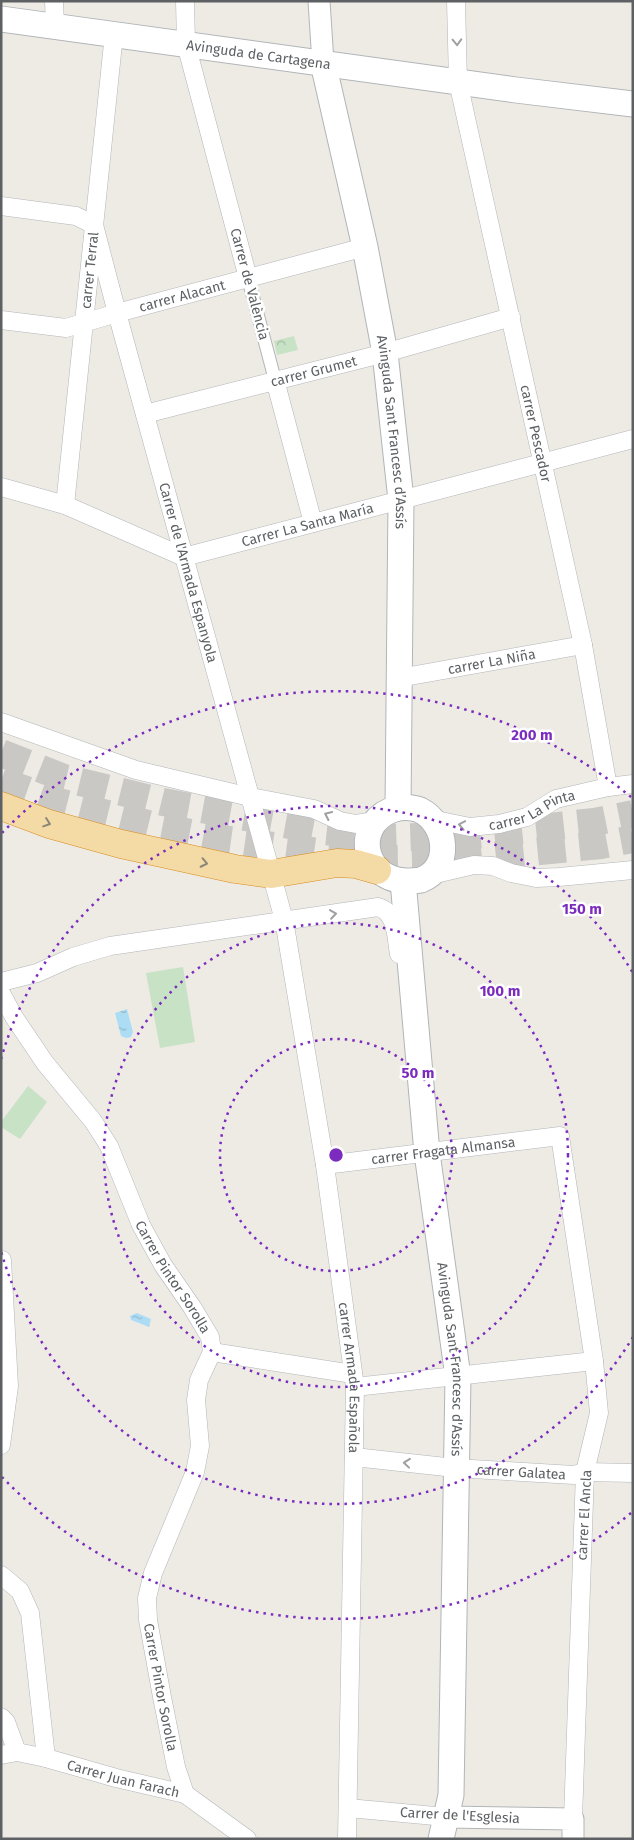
<svg xmlns="http://www.w3.org/2000/svg" width="634" height="1840" font-family="'Fira Sans',sans-serif">
  <style>
    .forest { fill: url(#forest-crowns) }
    .pitch { fill: #c7e2c5 }
    .water { fill: url(#water-ripples) }
    .lines { fill: none; stroke-linecap: round; stroke-linejoin: round }
    .trunk-tunnel { stroke: #cac8c5; stroke-width: 28; stroke-dasharray: 28 14; stroke-linecap: butt }
    .pedestrian-casing { stroke: #b2b5b8; stroke-width: 14 }
    .minor-casing { stroke: #b2b5b8; stroke-width: 19 }
    .tertiary-casing { stroke: #b2b5b8; stroke-width: 23 }
    .secondary-casing { stroke: #b1b5b8; stroke-width: 27 }
    .trunk-casing { stroke: #d98b1a; stroke-width: 29 }
    .pedestrian { stroke: #fff; stroke-width: 12 }
    .minor { stroke: #fff; stroke-width: 18 }
    .tertiary { stroke: #fff; stroke-width: 21 }
    .secondary { stroke: #fff; stroke-width: 25 }
    .trunk { stroke: #f4dba6; stroke-width: 28 }
    .oneway { stroke: #9ea0a2 }
    .oneway2 { stroke: #8a8678 }
    .ring { fill: none; stroke: #7b2cbf; stroke-width: 2.5; stroke-dasharray: 2.5 5 }
    .labels { text-anchor: middle; stroke-width: 5; stroke-linejoin: round; paint-order: stroke }
    .street-label { font-size: 14px; fill: #5d6164; stroke: #fff }
    .centre { fill: #7b2cbf; stroke: #fff; stroke-width: 2.5 }
    .ring-label { font-size: 15px; text-anchor: middle; font-weight: bold; fill: #7b2cbf; stroke: #fff; stroke-width: 5; stroke-linejoin: round; paint-order: stroke }
  </style>
  <defs>
    <pattern id="forest-crowns" width="20" height="18" patternUnits="userSpaceOnUse" patternTransform="scale(1.25)"><rect width="20" height="18" fill="#c7e2c5"/><path d="M2 6a3 3 0 1 1 6 0M12 15a3 3 0 1 1 6 0" fill="none" stroke="#a5bba4"/></pattern>
    <pattern id="water-ripples" width="26" height="14" patternUnits="userSpaceOnUse" patternTransform="scale(1.25)"><rect width="26" height="14" fill="#adddf5"/><path d="M2 4q2-2 4 0t4 0M15 11q2-2 4 0t4 0" fill="none" stroke="#90b7ca"/></pattern>
  </defs>
  <rect width="100%" height="100%" fill="#eeebe5"/>
  <polygon class="forest" points="294,336 298,350 277,355 274,341"/>
  <g class="pitch">
    <polygon points="183,967 195,1042 160,1048 146,973"/>
    <polygon points="28,1086 47,1102 20,1139 1,1127 1,1122"/>
  </g>
  <g class="water">
    <polygon points="127,1009 133,1032 131,1037 126,1038 121,1036 115,1013"/>
    <polygon points="137,1313 151,1319 149,1327 131,1320 130,1316"/>
  </g>
  <g class="lines">
    <g class="trunk-tunnel">
      <polyline points="1,753 64,778 163,802 323,831 389,838 475,835 594,822 633,814"/>
      <polyline points="1,781 59,802 160,827 223,839 318,852 385,859 481,857 601,845 633,839"/>
    </g>
    <defs>
      <polyline id="pedestrian" points="248,278 275,380"/>
      <g id="minor">
        <polyline points="54,1 55,26"/>
        <polyline points="185,1 186,44 248,278"/>
        <path id="s1" d="M456 1 458 82 583 645 608 787"/>
        <path id="s2" d="M1 206 76 216 94 225 117 313 284 920 325 1165 355 1387 347 1839"/>
        <path id="s3" d="M1 320 66 328 117 313 365 247"/>
        <polyline points="275,380 313,523"/>
        <path id="s4" d="M145 414 385 353 511 317"/>
        <path id="s5" d="M1 487 65 505 184 557 633 439"/>
        <path id="s6" d="M65 505 114 34"/>
        <path id="s7" d="M399 678 583 645"/>
        <polyline points="1,722 136,770 250,797 314,809 340,821 356,824 375,821"/>
        <path id="s8" d="M431 819 470 827 499 824 527 817 556 799 608 787 633 784"/>
        <polyline points="431,875 474,865 493,866 511,873 536,878 559,877 633,870"/>
        <path d="M1 982 37 973 73 957 110 946 378 907C397 912 396 938 399 954"/>
        <path id="s9" d="M1 993 14 1017 45 1063 93 1121 109 1146 141 1225 163 1265 192 1307 210 1337 212 1352 199 1380 196 1400 200 1446 195 1472 153 1573 147 1598 148 1620 162 1697 176 1767 185 1794"/>
        <path id="s10" d="M325 1165 560 1136 594 1361 599 1413 585 1472 573 1819"/>
        <polyline points="212,1352 353,1374"/>
        <polyline points="355,1387 594,1361"/>
        <polyline points="1,1445 9,1386 2,1260"/>
        <path id="s11" d="M354 1457 455 1468 574 1475 585 1472 633 1473"/>
        <polyline points="1,1575 20,1591 30,1613 46,1758"/>
        <polyline points="1,1717 6,1722 17,1752"/>
        <path id="s12" d="M1 1755 17 1752 46 1758 116 1778 185 1794 247 1839"/>
        <polyline points="348,1808 446,1817"/>
      </g>
      <g id="tertiary">
        <polyline points="319,1 323,63"/>
        <polyline points="446,1817 573,1819 573,1839"/>
      </g>
      <g id="secondary">
        <path id="s13" d="M1 19 516 90 633 104"/>
        <path id="s14" d="M323 63 365 247 385 353 401 500 398 808"/>
        <path d="M398 808C405 807 413 807 420 810 448 824 452 868 421 880 416 881 410 881 405 881 359 878 353 819 398 808Z"/>
        <path id="s15" d="M403 881 427 1153 458 1377 451 1795 441 1839"/>
      </g>
      <polyline id="trunk" points="1,806 49,824 121,844 235,869 271,874 337,863 356,864 377,870"/>
    </defs>
    <use href="#pedestrian" class="pedestrian-casing"/>
    <use href="#minor" class="minor-casing"/>
    <use href="#tertiary" class="tertiary-casing"/>
    <use href="#secondary" class="secondary-casing"/>
    <use href="#trunk" class="trunk-casing"/>
    <use href="#pedestrian" class="pedestrian"/>
    <use href="#minor" class="minor"/>
    <use href="#tertiary" class="tertiary"/>
    <use href="#secondary" class="secondary"/>
    <use href="#trunk" class="trunk"/>
  </g>
  <defs><path id="oneway-chevron" d="M-2-3.5L2.5 0L-2 3.5" fill="none" stroke-width="1.6" stroke-linecap="round" stroke-linejoin="round" transform="scale(1.25)"/></defs>
  <g class="oneway">
    <use href="#oneway-chevron" transform="translate(457 42) rotate(88)"/>
    <use href="#oneway-chevron" transform="translate(328 815) rotate(-155)"/>
    <use href="#oneway-chevron" transform="translate(462 825) rotate(-169)"/>
    <use href="#oneway-chevron" transform="translate(333 914) rotate(-8)"/>
    <use href="#oneway-chevron" transform="translate(407 1463) rotate(-174)"/>
  </g>
  <g class="oneway2">
    <use href="#oneway-chevron" transform="translate(47 823) rotate(19)"/>
    <use href="#oneway-chevron" transform="translate(204 863) rotate(12)"/>
  </g>
  <g class="ring">
    <circle cx="336" cy="1155" r="116"/>
    <circle cx="336" cy="1155" r="232"/>
    <path d="M633 1337A348 348 0 0 1 1 1251M1 1059A348 348 0 0 1 633 973"/>
    <path d="M631 1513A464 464 0 0 1 2 1477M2 833A464 464 0 0 1 631 797"/>
  </g>
  <g class="labels">
    <g class="street-label">
      <text dy="5" stroke="none"><textPath href="#s13" startOffset="260">Avinguda de Cartagena</textPath></text>
      <text dy="5" stroke="none"><textPath href="#s6" startOffset="236">carrer Terral</textPath></text>
      <text transform="translate(250 284) rotate(75)" y="5">Carrer de València</text>
      <text dy="5" stroke="none"><textPath href="#s3" startOffset="186">carrer Alacant</textPath></text>
      <text dy="5" stroke="none"><textPath href="#s4" startOffset="174">carrer Grumet</textPath></text>
      <text dy="5" stroke="none"><textPath href="#s14" startOffset="376">Avinguda Sant Francesc d’Assís</textPath></text>
      <text dy="5" stroke="none"><textPath href="#s1" startOffset="441">carrer Pescador</textPath></text>
      <text dy="5" stroke="none"><textPath href="#s5" startOffset="324">Carrer La Santa María</textPath></text>
      <text dy="5" stroke="none"><textPath href="#s2" startOffset="456">Carrer de l'Armada Espanyola</textPath></text>
      <text dy="5" stroke="none"><textPath href="#s7" startOffset="94">carrer La Niña</textPath></text>
      <text dy="5" stroke="none"><textPath href="#s8" startOffset="105">carrer La Pinta</textPath></text>
      <text dy="5" stroke="none"><textPath href="#s10" startOffset="119">carrer Fragata Almansa</textPath></text>
      <text dy="5" stroke="none"><textPath href="#s9" startOffset="334">Carrer Pintor Sorolla</textPath></text>
      <text dy="5" stroke="none"><textPath href="#s15" startOffset="481">Avinguda Sant Francesc d'Assís</textPath></text>
      <text dy="5" stroke="none"><textPath href="#s2" startOffset="1279">carrer Armada Española</textPath></text>
      <text dy="5" stroke="none"><textPath href="#s11" startOffset="168">carrer Galatea</textPath></text>
      <text transform="translate(584 1515) rotate(-87)" y="5">carrer El Ancla</text>
      <text dy="5" stroke="none"><textPath href="#s9" startOffset="769">Carrer Pintor Sorolla</textPath></text>
      <text dy="5" stroke="none"><textPath href="#s12" startOffset="126">Carrer Juan Farach</textPath></text>
      <text transform="translate(460 1815) rotate(3)" y="5">Carrer de l'Esglesia</text>
    </g>
  </g>
  <circle cx="336" cy="1155" r="8" class="centre"/>
  <g class="ring-label">
    <text x="532" y="740">200 m</text>
    <text x="582" y="914">150 m</text>
    <text x="500" y="996">100 m</text>
    <text x="418" y="1078">50 m</text>
  </g>
  <rect width="634" height="1840" fill="none" stroke="#5d6164" stroke-width="5"/>
</svg>
